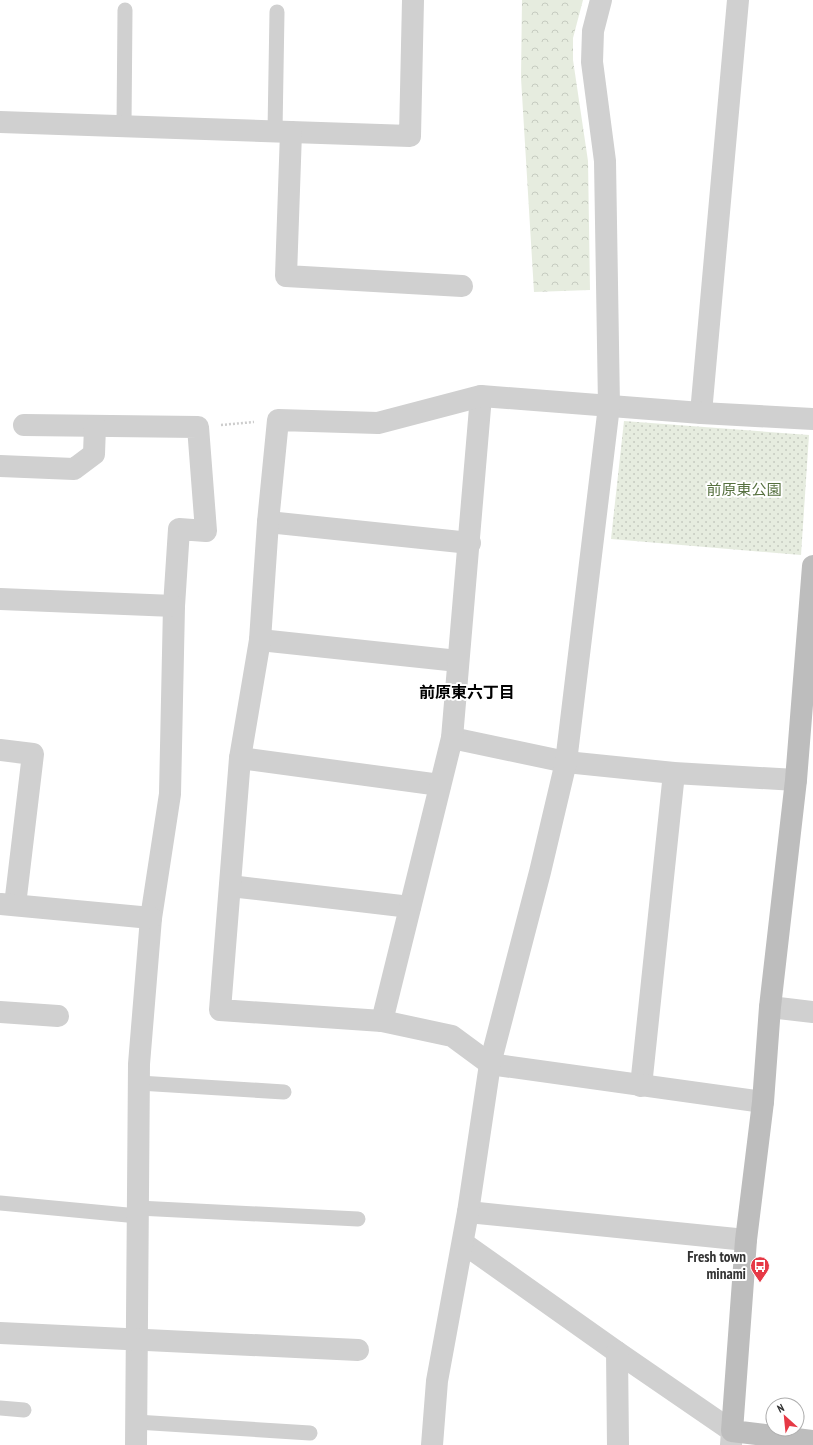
<svg xmlns="http://www.w3.org/2000/svg" width="813" height="1445" font-family="'PT Sans Narrow','Noto Sans JP',sans-serif">
  <style>
    .green { fill: url(#green-dots) }
    .forest { fill: url(#forest-crowns) }
    .lines { fill: none; stroke-linecap: round; stroke-linejoin: round }
    .path { stroke: #cdcdcd; stroke-width: 2.5; stroke-dasharray: 2 2; stroke-linecap: butt }
    .lane { stroke: #d0d0d0; stroke-width: 15 }
    .street { stroke: #d0d0d0; stroke-width: 22 }
    .secondary { stroke: #bdbdbd; stroke-width: 22 }
    .labels { text-anchor: middle; stroke-width: 4; stroke-linejoin: round; paint-order: stroke }
    .park-label { font-size: 15px; fill: #56703f; stroke: #fff }
    .poi-label { font-size: 15px; font-weight: bold; fill: #333; stroke: #fff; text-anchor: end }
    .neighbourhood-label { font-size: 16px; font-weight: bold; fill: #000; stroke: #fff }
  </style>
  <defs>
    <pattern id="green-dots" width="8" height="8" patternUnits="userSpaceOnUse"><rect width="8" height="8" fill="#e6ecdf"/><path d="M2 2h.1M6 6h.1" fill="none" stroke="#c6cbc0" stroke-width="1.8" stroke-linecap="round"/></pattern>
    <pattern id="forest-crowns" width="20" height="18" patternUnits="userSpaceOnUse"><rect width="20" height="18" fill="#e6ecdf"/><path d="M2 6a3 3 0 1 1 6 0M12 15a3 3 0 1 1 6 0" fill="none" stroke="#c6cbc0"/></pattern>
  </defs>
  <rect width="100%" height="100%" fill="#fff"/>
  <polygon class="green" points="624,421 809,435 801,555 611,539"/>
  <polygon class="forest" points="522,0 583,0 573,38 573,60 588,161 590,290 534,292 521,78"/>
  <g class="lines">
    <polyline class="path" points="221,425 254,422"/>
    <g class="lane">
      <polyline points="124,126 125,10"/>
      <polyline points="275,131 277,12"/>
      <polyline points="139,1083 284,1092"/>
      <polyline points="0,1203 138,1216"/>
      <polyline points="138,1208 358,1219"/>
      <polyline points="0,1408 24,1410"/>
      <polyline points="136,1422 310,1433"/>
    </g>
    <g class="street">
      <polyline points="0,122 410,136 413,0"/>
      <polyline points="291,132 286,276 462,286"/>
      <polyline points="701,413 738,0"/>
      <polyline points="24,425 198,427 206,531 179,529 174,606 170,794 151,918 139,1064 136,1445"/>
      <polyline points="0,466 74,469 94,454 95,426"/>
      <polyline points="268,522 470,543"/>
      <polyline points="0,599 174,606"/>
      <polyline points="260,640 458,661"/>
      <polyline points="452,738 566,762 674,773 796,780"/>
      <polyline points="0,750 33,754 15,905"/>
      <polyline points="240,758 440,785"/>
      <polyline points="230,886 410,907"/>
      <polyline points="1,904 151,918"/>
      <polyline points="770,1007 813,1012"/>
      <polyline points="0,1012 58,1016"/>
      <polyline points="382,1021 452,738 481,396"/>
      <polyline points="641,1086 674,773"/>
      <polyline points="763,1102 490,1064 452,1036 382,1021 220,1010 240,758 260,640 268,522 278,420 378,423 481,396 701,413 813,419"/>
      <polyline points="468,1212 746,1240"/>
      <polyline points="463,1243 617,1352 732,1431 731,1445"/>
      <polyline points="0,1333 358,1350"/>
      <polyline points="617,1352 618,1445"/>
      <polyline points="432,1445 437,1381 468,1212 490,1064 540,872 566,762 609,406 605,161 592,62 593,31 601,0"/>
    </g>
    <polyline class="secondary" points="813,566 796,780 770,1007 763,1102 746,1240 732,1431 813,1441"/>
  </g>
  <defs>
    <symbol id="bus-pin" viewBox="-11 -11 22 30"><path d="M0 17L-7.5 6A9.5 9.5 0 1 1 7.5 6Z" fill="#e63946" stroke="#fff"/><path d="M-5-6H5V4H4V6H2V4H-2V6H-4V4H-5ZM-3.5-4V0h7V-4ZM-3.5 1.2v1.5H-2V1.2ZM2 1.2v1.5H3.5V1.2Z" fill="#fff"/></symbol>
  </defs>
  <g fill-rule="evenodd">
    <use href="#bus-pin" x="749" y="1255" width="22" height="30"/>
  </g>
  <g class="labels">
    <g class="park-label">
      <text x="744" y="495">前原東公園</text>
    </g>
    <g class="poi-label">
      <text x="746" y="1262">Fresh town<tspan x="746" dy="17">minami</tspan></text>
    </g>
    <g class="neighbourhood-label">
      <text x="467" y="698">前原東六丁目</text>
    </g>
  </g>
  <g transform="translate(785 1417) rotate(333)"><circle r="19" fill="#ffffff" stroke="#adadad"/>
  <path d="M0-3L7 15L0 10L-7 15Z" fill="#e63946"/>
  <text y="-6" font-size="11" font-weight="bold" text-anchor="middle" fill="#333333">N</text>
  </g>
</svg>
